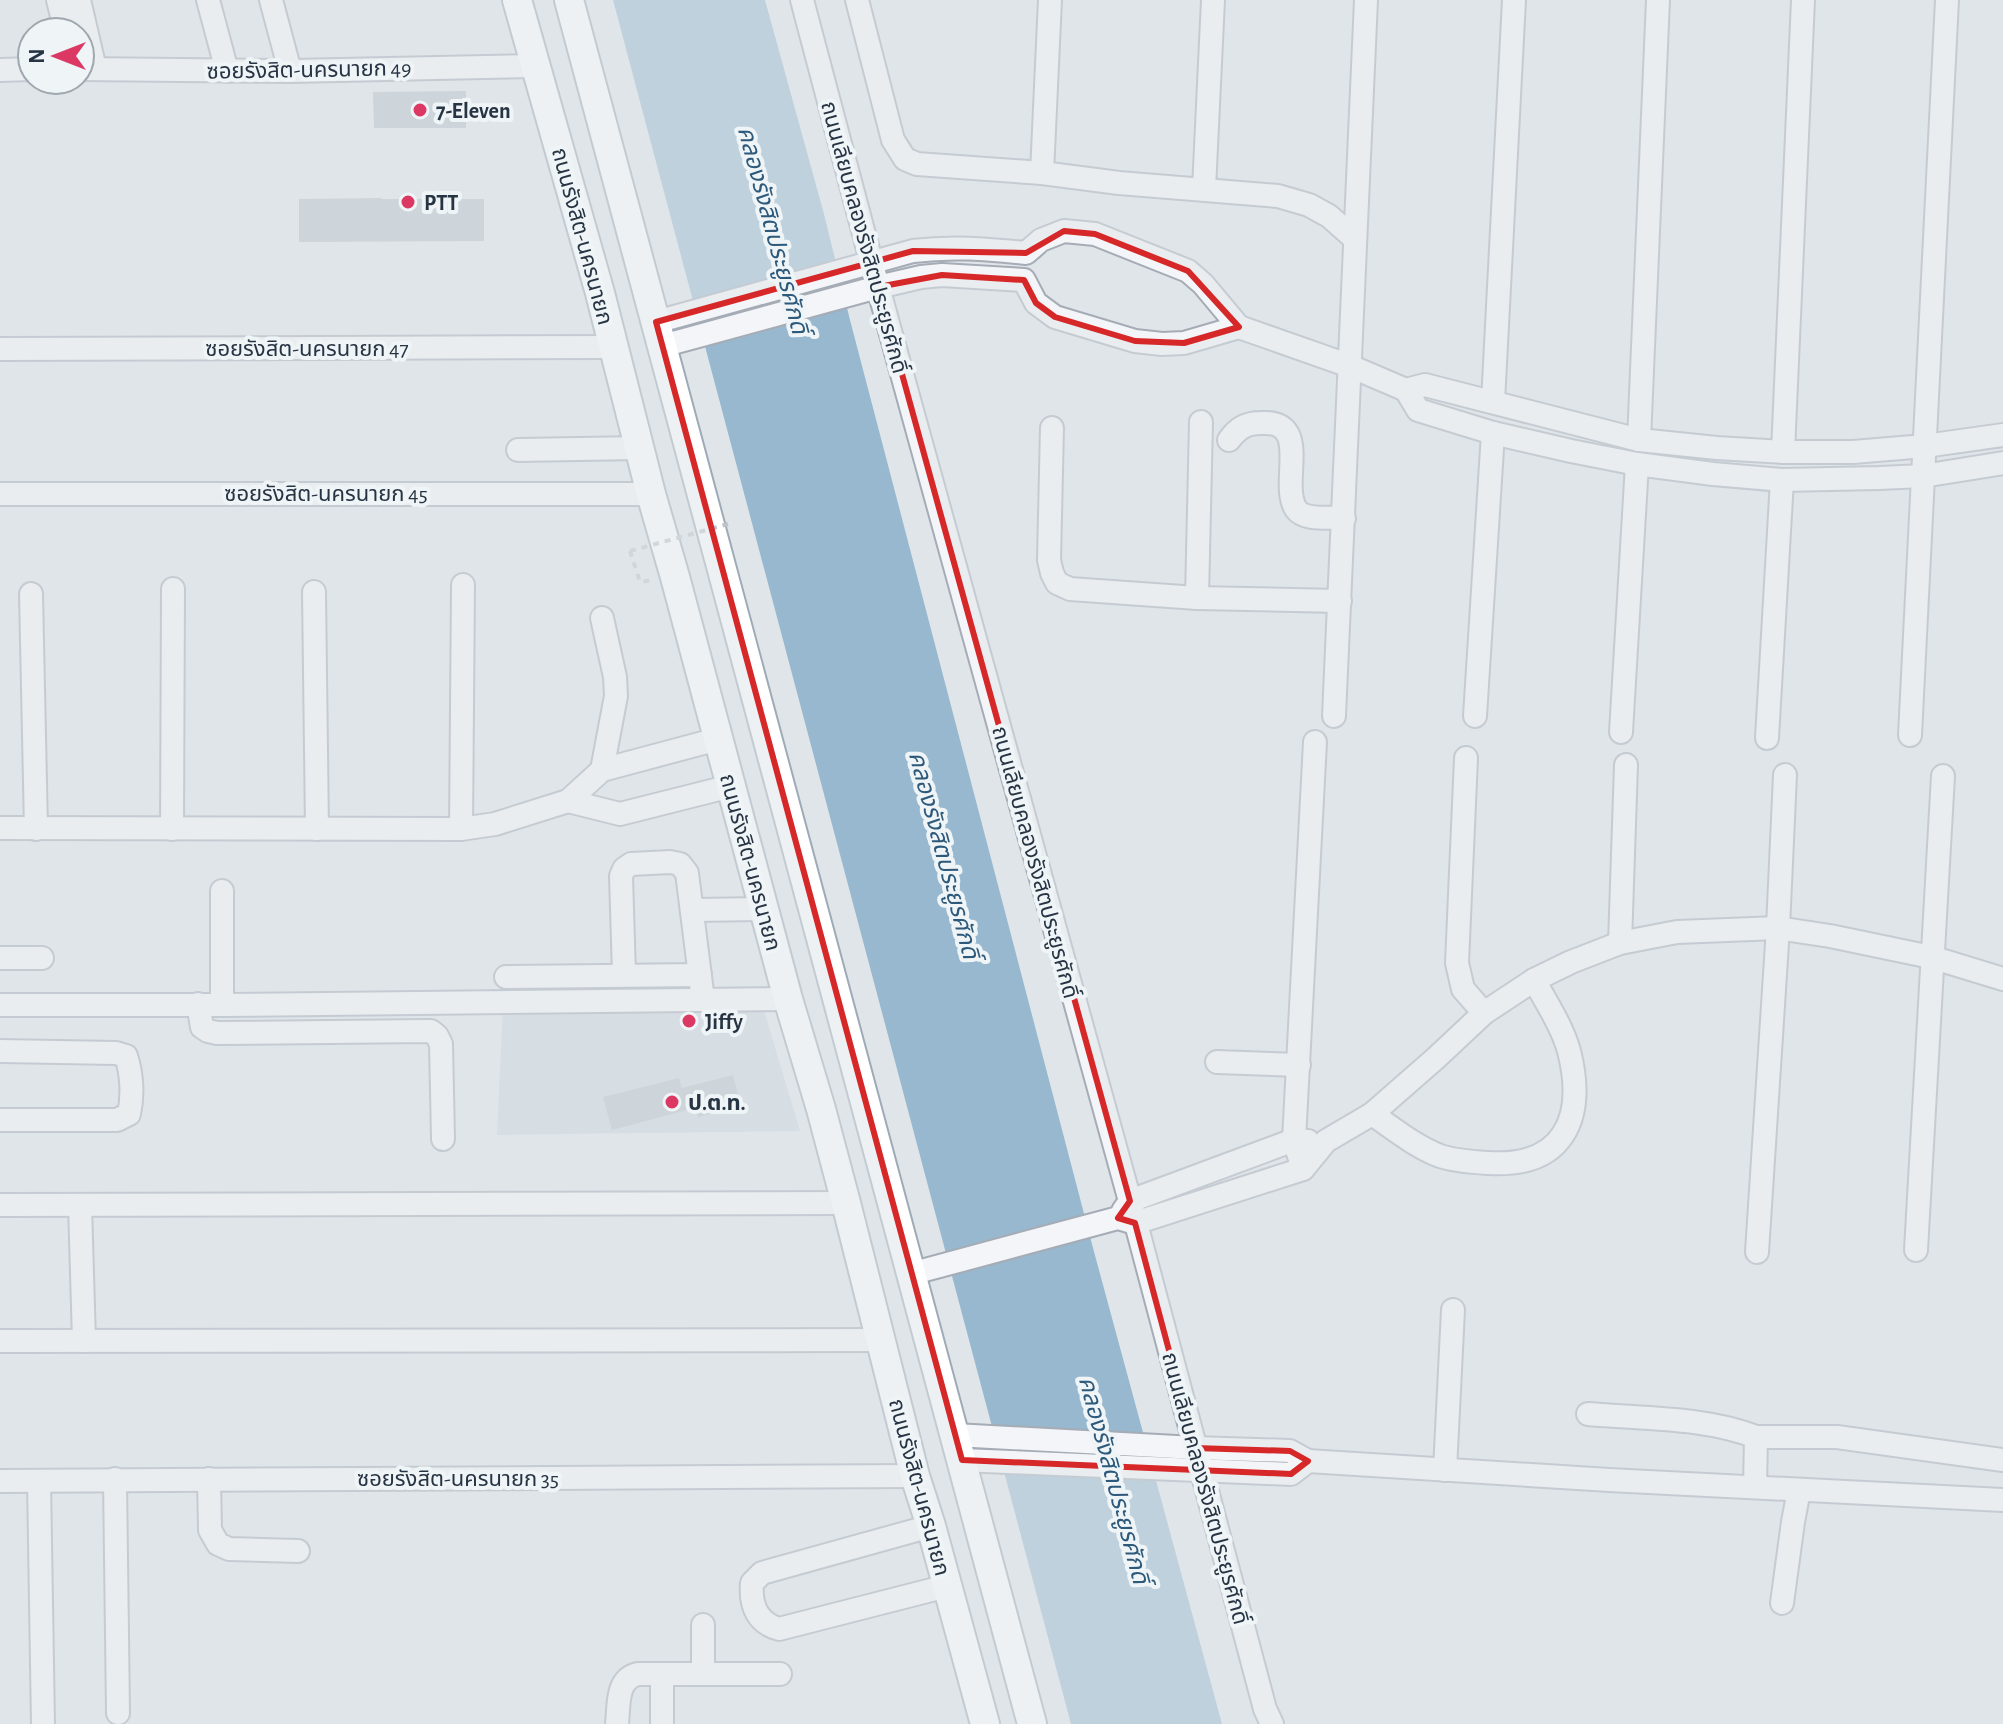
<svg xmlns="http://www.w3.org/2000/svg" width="2003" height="1724" font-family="'Alegreya Sans','Noto Sans Thai',sans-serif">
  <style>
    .built { fill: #cdd4dc }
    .water { fill: #97b8ce }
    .building { fill: #b6bfc8 }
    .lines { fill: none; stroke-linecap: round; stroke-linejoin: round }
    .minor-casing { stroke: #a5acb5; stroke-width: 26 }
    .major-casing { stroke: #9eabb7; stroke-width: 32 }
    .path { stroke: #bec3c9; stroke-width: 4; stroke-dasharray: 6 6; stroke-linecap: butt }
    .minor { stroke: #f3f5f8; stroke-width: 22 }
    .major { stroke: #fff; stroke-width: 28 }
    .path-bridge { stroke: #bec3c9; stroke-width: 4; stroke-dasharray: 6 6; stroke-linecap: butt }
    .marked { fill: none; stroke: #d62828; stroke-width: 6; stroke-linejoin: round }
    .poi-dot { fill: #db3964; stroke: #eff4f7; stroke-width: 3 }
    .labels { text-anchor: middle; stroke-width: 8; stroke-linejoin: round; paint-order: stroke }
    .street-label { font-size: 22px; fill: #273443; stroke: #eff4f7 }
    .poi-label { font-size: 22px; font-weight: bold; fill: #273443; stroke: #eff4f7; text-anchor: start }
    .water-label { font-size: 24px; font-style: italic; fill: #2d597b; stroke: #eff4f7 }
  </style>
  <rect width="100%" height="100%" fill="#e0e5ea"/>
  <polygon class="built" points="503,1004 763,1007 800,1131 497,1135"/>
  <polygon class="water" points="613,0 765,0 824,214 850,320 1093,1248 1222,1724 1071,1724"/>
  <g class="building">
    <polygon points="466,91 466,128 374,128 373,92"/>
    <polygon points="382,198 382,199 484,199 484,241 299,242 299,199"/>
    <polygon points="733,1075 741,1106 698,1117 695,1108 612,1130 603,1097 679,1078 682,1088"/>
  </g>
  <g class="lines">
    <defs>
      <g id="minor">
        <polyline points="58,0 66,32"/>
        <polyline points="79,0 95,69"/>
        <polyline points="208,0 227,71"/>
        <polyline points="271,0 290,71"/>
        <polyline points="802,0 878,287 1130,1201 1265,1709 1272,1724"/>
        <polyline points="857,0 893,140 905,159 917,164 1042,173 1119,183 1278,196 1309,205 1329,216 1355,239"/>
        <polyline points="80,69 290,71 537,66"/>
        <polyline points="0,70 32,69"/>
        <polyline points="1042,173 1050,0"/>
        <polyline points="1204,189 1213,0"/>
        <path d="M656 322 913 251C953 246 985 249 1026 253L1041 240 1064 231 1095 234 1188 271 1203 284 1239 327 1350 366 1406 390 1418 410 1493 433 1571 451 1637 464 1713 474 1782 480 1879 478 1923 476 2003 463"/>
        <polyline points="662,346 878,287 921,277 942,275 1024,280 1036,303 1055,317 1135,341 1162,344 1184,343 1239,327"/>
        <polyline points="0,349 613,347"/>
        <polyline points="1406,390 1425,385 1639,440 1717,448 1783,452 1853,452 1925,446 2003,435"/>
        <polyline points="1493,402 1514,0"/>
        <polyline points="1052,428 1049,560 1052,573 1057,583 1070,589 1197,598 1340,601"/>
        <path d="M1229 440C1238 428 1246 423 1261 423 1313 420 1279 483 1296 509 1304 521 1330 517 1344 518"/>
        <polyline points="1639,440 1658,0"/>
        <polyline points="518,450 640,448"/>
        <polyline points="1783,452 1803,0"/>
        <polyline points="0,494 651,494"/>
        <polyline points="314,592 317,829"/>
        <polyline points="31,594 36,829"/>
        <polyline points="1197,598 1201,422"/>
        <polyline points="602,618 615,677 616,696 602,770"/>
        <polyline points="1334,716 1366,0"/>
        <polyline points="1475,716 1493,433"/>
        <polyline points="1621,732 1637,464"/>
        <polyline points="1910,735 1947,0"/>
        <polyline points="1767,738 1782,480"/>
        <polyline points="1466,758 1457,963 1463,989 1484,1013"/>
        <polyline points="568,801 620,814 731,786"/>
        <polyline points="0,828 461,829 495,824 568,801 602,770 718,739"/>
        <polyline points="172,829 173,589"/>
        <polyline points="461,829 463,585"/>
        <polyline points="692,910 764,909"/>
        <polyline points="1620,943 1626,765"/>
        <polyline points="0,958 42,958"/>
        <polyline points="624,975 621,876 624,869 631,864 670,862 680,864 687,873 703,1000"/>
        <polyline points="506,977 700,975"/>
        <polyline points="198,1004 202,1027 208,1031 217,1033 431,1031 437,1036 441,1044 443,1139"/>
        <polyline points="0,1005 222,1005 788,999"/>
        <polyline points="222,1005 222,891"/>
        <path d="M0 1051 116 1053 126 1056C132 1074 133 1096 129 1114L117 1120H0"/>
        <polyline points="1217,1062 1299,1065"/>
        <path d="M1372 1114C1394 1129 1416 1147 1440 1156 1455 1161 1472 1162 1488 1163 1564 1168 1586 1118 1569 1051 1562 1026 1546 1002 1534 980"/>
        <polyline points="1303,1169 1294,1140 1315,742"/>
        <polyline points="0,1205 846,1203"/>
        <polyline points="80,1205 84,1341"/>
        <polyline points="1123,1211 1130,1201 1294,1140 1308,1141"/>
        <polyline points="1916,1250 1943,776"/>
        <polyline points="1757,1252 1778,928 1785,775"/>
        <polyline points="910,1274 1118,1218 1135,1223 1303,1169 1326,1141 1372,1114 1436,1058 1484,1013 1534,980 1571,962 1620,943 1677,932 1778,928 1830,936 1931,957 2003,979"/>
        <polyline points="0,1341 881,1340"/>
        <path d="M1588 1414C1644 1419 1704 1417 1756 1437L1755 1487"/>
        <polyline points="955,1435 1195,1448 1290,1451 1308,1461 1609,1480 2003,1500"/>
        <polyline points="1756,1437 1837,1437 2003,1460"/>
        <polyline points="962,1460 1291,1474 1308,1461"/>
        <polyline points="1445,1470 1453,1310"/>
        <polyline points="115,1479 118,1713"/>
        <polyline points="209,1479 210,1530 218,1544 229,1549 298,1551"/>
        <polyline points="0,1481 915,1476"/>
        <polyline points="39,1481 43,1724"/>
        <path d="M931 1526 762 1573 752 1583C750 1605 757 1623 779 1629L947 1586"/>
        <polyline points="1782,1603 1793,1522 1799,1490"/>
        <polyline points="703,1625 703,1673"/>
        <polyline points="662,1674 662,1724"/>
        <path d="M617 1724C619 1705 616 1679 638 1674H780"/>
      </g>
      <g id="major">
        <polyline points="517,0 600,293 651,494 675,577 788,999 821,1109 846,1203 915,1476 931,1526 985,1724"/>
        <polyline points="569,0 1032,1724"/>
      </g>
    </defs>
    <use href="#minor" class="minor-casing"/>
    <use href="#major" class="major-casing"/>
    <polyline class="path" points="630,551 640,582 653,580"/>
    <use href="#minor" class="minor"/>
    <use href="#major" class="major"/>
    <polyline class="path-bridge" points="630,551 728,524"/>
  </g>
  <path d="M0 0H2003V1724H0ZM1064 231 1095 234 1188 271 1239 327 1184 343 1135 341 1055 317 1036 303 1024 280 942 275 878 287 1130 1201 1118 1218 1135 1223 1195 1448 1290 1451 1308 1461 1291 1474 962 1460 656 322 913 251 1026 253Z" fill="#e0e5ea" fill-opacity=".55" fill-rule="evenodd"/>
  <path class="marked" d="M1064 231 1095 234 1188 271 1239 327 1184 343 1135 341 1055 317 1036 303 1024 280 942 275 878 287 1130 1201 1118 1218 1135 1223 1195 1448 1290 1451 1308 1461 1291 1474 962 1460 656 322 913 251 1026 253Z"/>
  <g class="poi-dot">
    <circle cx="420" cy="110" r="8"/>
    <circle cx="408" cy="202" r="8"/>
    <circle cx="689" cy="1021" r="8"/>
    <circle cx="672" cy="1102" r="8"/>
  </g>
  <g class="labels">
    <g class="street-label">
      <text transform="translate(309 69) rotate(-1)" y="8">ซอยรังสิต-นครนายก 49</text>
      <text transform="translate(583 236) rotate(75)" y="8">ถนนรังสิต-นครนายก</text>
      <text transform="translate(865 237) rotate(75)" y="8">ถนนเลียบคลองรังสิตประยูรศักดิ์</text>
      <text x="307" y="356">ซอยรังสิต-นครนายก 47</text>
      <text x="326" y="501">ซอยรังสิต-นครนายก 45</text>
      <text transform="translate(751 862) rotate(75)" y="8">ถนนรังสิต-นครนายก</text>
      <text transform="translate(1036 862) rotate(75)" y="8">ถนนเลียบคลองรังสิตประยูรศักดิ์</text>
      <text x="458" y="1486">ซอยรังสิต-นครนายก 35</text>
      <text transform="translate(920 1487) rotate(75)" y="8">ถนนรังสิต-นครนายก</text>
      <text transform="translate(1206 1488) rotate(75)" y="8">ถนนเลียบคลองรังสิตประยูรศักดิ์</text>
    </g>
    <g class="poi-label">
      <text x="436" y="118">7-Eleven</text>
      <text x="424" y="210">PTT</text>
      <text x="705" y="1029">Jiffy</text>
      <text x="688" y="1110">ป.ต.ท.</text>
    </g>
    <g class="water-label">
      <text transform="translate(773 230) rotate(75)" y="8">คลองรังสิตประยูรศักดิ์</text>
      <text transform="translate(944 855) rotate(75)" y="8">คลองรังสิตประยูรศักดิ์</text>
      <text transform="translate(1114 1480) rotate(75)" y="8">คลองรังสิตประยูรศักดิ์</text>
    </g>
  </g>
  <g transform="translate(56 56) rotate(270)"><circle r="38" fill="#eff4f7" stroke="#9fa7af" stroke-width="2"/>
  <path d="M0-6L14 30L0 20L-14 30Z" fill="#db3964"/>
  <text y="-12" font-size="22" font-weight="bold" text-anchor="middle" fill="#273443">N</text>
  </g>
</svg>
